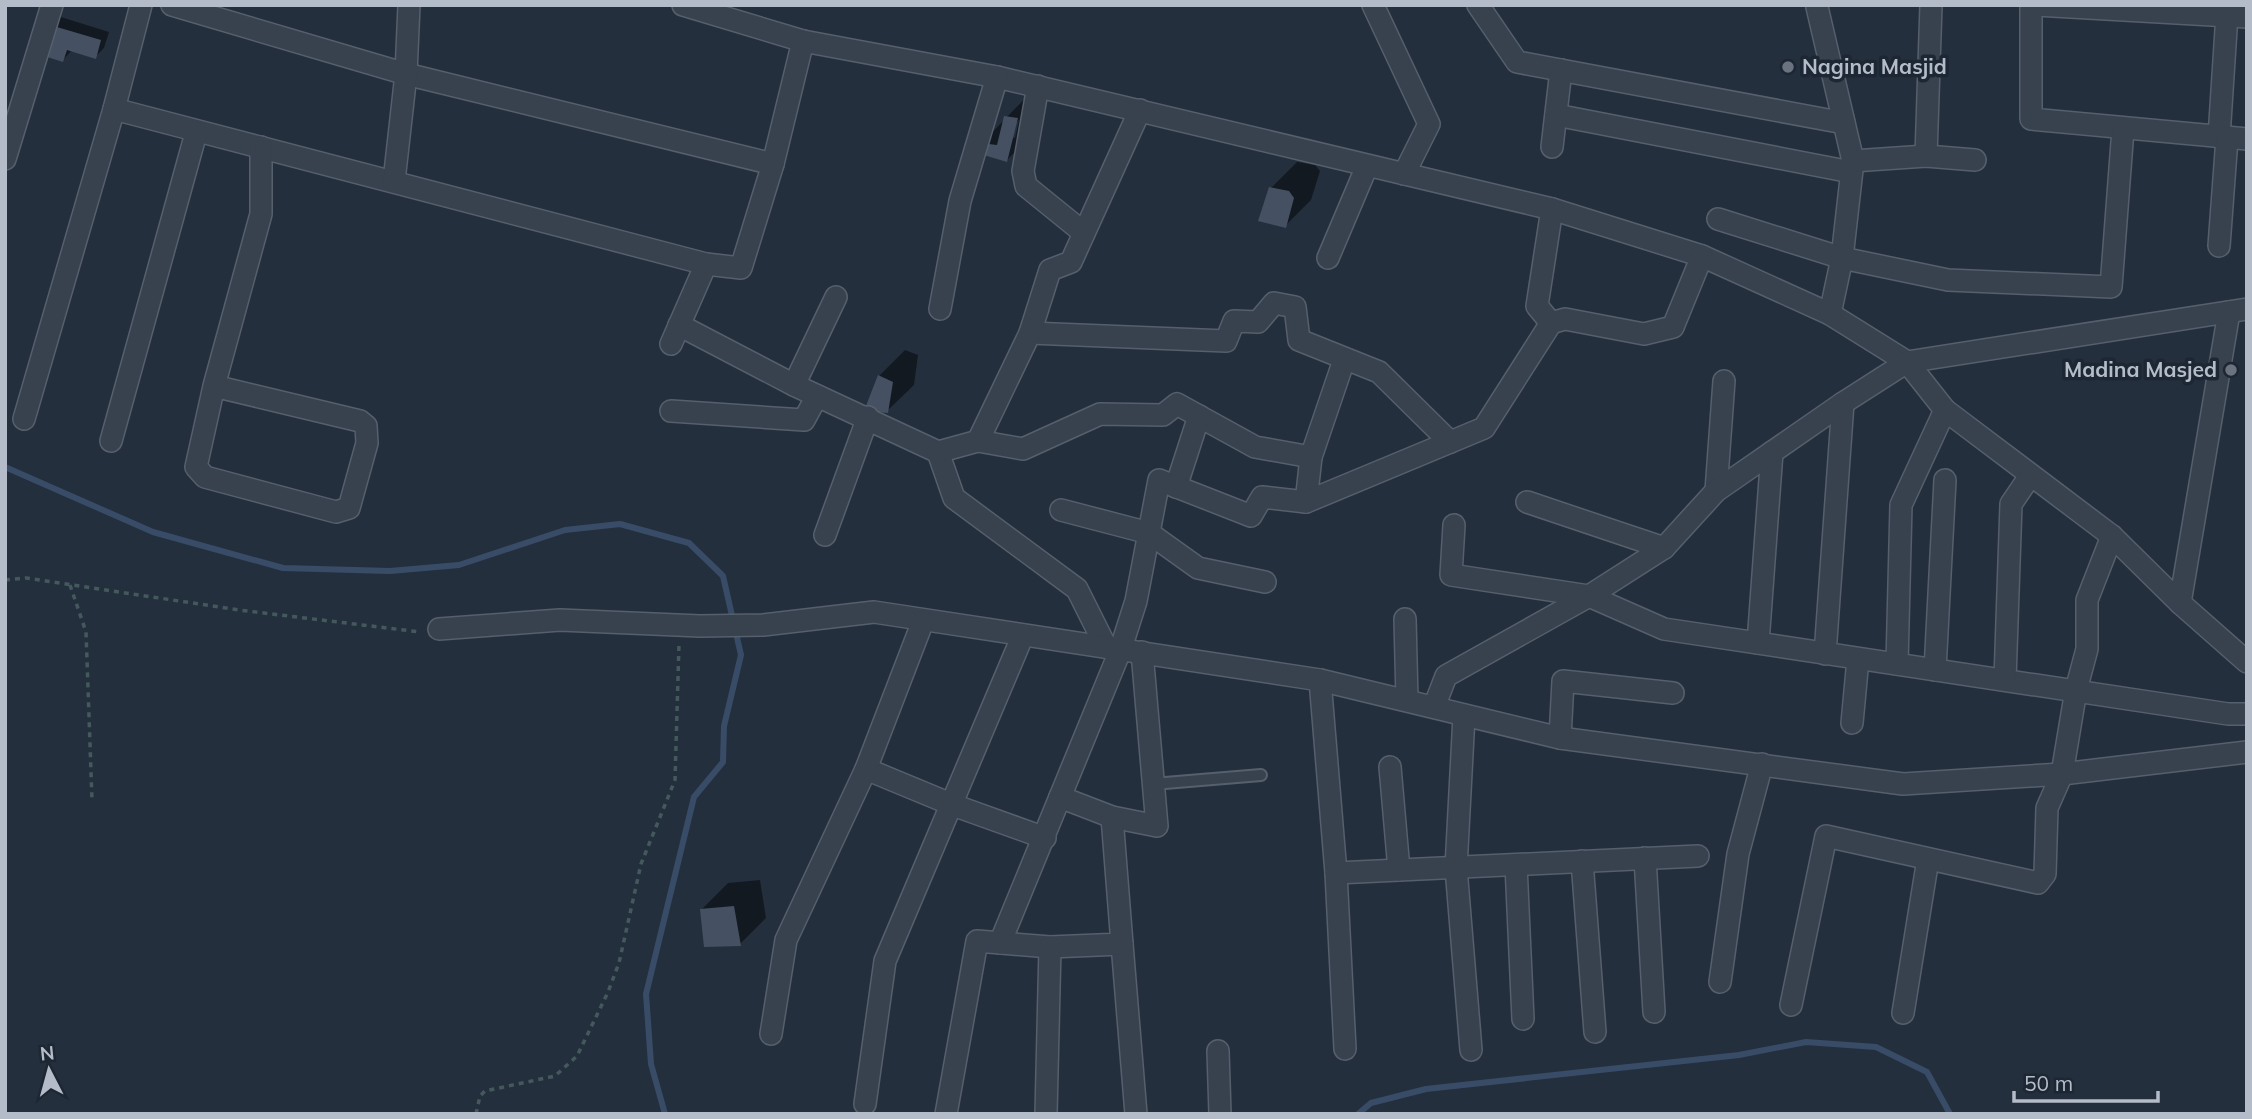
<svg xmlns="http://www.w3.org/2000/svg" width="2252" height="1119" font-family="Mulish,sans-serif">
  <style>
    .shadow { fill: #0007; fill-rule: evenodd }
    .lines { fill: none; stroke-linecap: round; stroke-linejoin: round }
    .stream { stroke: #394c67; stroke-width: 6 }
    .building { fill: #455162 }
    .lane-casing { stroke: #565f6c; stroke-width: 14 }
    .street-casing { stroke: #565f6c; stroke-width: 24 }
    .path { stroke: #44595c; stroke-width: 3.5; stroke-dasharray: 5 5; stroke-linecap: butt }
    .lane { stroke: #38414e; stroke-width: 10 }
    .street { stroke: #38414e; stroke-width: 21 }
    .worship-dot { fill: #6b7280; stroke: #1d2633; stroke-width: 2.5 }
    .labels { text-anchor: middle; stroke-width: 7; stroke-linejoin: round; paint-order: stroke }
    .poi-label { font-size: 21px; font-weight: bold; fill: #b4bcc9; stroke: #1d2633; text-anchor: start }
  </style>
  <rect width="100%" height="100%" fill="#242f3e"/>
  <g class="shadow">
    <polygon points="61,17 109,32 104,48 95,57 72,50 63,60 52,26"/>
    <path d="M1032 91 1033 134 1007 160 981 144ZM1019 120 1015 138 1011 137 1014 125Z"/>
    <polygon points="1297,162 1315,165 1320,171 1311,200 1285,226 1271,188"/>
    <polygon points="905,350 918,355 914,385 887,411 879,376"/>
    <polygon points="760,880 766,918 740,944 702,909 728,883"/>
  </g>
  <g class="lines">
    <g class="stream">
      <polyline points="5,467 153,532 283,568 390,571 459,565 565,530 620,524 689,543 723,576 741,655 724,726 723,762 694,797 646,994 651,1064 665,1114"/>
      <polyline points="1358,1114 1371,1103 1426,1089 1739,1055 1806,1042 1876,1047 1927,1072 1950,1114"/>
    </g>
  </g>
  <g class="building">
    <polygon points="50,25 101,40 96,59 67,50 63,62 41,55"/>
    <polygon points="1004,116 1018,118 1007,162 977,153 980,143 997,145"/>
    <polygon points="1269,187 1289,191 1294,198 1286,228 1258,221"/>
    <polygon points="878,375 893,382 888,413 864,411"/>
    <polygon points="734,906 741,946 704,947 700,909"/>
  </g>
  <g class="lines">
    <defs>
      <polyline id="lane" points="1153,784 1261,775"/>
      <g id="street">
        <polyline points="172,5 406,74 773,164"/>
        <polyline points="683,5 803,41 997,77 1552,209 1702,256 1830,314 1907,362 1945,410 2112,536 2180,603 2247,662"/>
        <polyline points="1373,5 1429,124 1404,174"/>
        <polyline points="1478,5 1517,62 1844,123"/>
        <polyline points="2031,5 2031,119 2247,139"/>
        <polyline points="2036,5 2247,17"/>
        <polyline points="1817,7 1853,161 1842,258 1830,314"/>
        <polyline points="1038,86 1023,171 1026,186 1084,233"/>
        <polyline points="114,109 706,264 741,268 773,164 803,41"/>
        <polyline points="1556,115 1851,172"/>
        <polyline points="2219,137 2227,14"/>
        <polyline points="1552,147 1561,70"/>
        <polyline points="1926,156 1931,5"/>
        <polyline points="5,159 52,5"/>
        <polyline points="1853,161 1926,156 1975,160"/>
        <polyline points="394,181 406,74 409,5"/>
        <polyline points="1718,219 1842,258 1948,280 2111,287 2123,129"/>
        <polyline points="2219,246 2227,138"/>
        <polyline points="1328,258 1367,166"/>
        <polyline points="940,309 960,201 997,77"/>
        <polyline points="1551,323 1537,306 1552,209"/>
        <polyline points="679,325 794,385 938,452 954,498 1077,589 1106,647"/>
        <polyline points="1030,333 1226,341 1234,321 1258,322 1274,303 1295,307 1299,340 1379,372 1450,442"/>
        <polyline points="671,344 706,264"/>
        <polyline points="794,385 836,297"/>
        <polyline points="214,386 360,421 366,426 367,443 349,508 336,512 205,477 196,467 214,386 261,214 261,147"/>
        <polyline points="671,411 804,420 817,396"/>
        <polyline points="24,419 114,109 141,5"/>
        <polyline points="111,441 196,133"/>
        <polyline points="978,441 1023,449 1100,414 1163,415 1177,404 1255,447 1311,457"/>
        <polyline points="938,452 978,441 1030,333 1050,270 1071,262 1140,110"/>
        <polyline points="1176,487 1199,416"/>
        <polyline points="1716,491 1724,381"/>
        <polyline points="1306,502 1311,457 1344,360"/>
        <polyline points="1527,502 1664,548"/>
        <polyline points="1061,510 1149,533 1198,568 1265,582"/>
        <polyline points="1454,525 1451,575 1589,596 1664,629 2228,714 2247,714"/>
        <polyline points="825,535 868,417"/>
        <polyline points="2180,603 2229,312"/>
        <polyline points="1405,619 1407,700"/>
        <polyline points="439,629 560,620 700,626 763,625 874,612 1320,680 1560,738 1903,784 2062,774 2247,752"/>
        <polyline points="1758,643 1772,452"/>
        <polyline points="1825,654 1843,403"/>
        <polyline points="1897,664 1901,505 1945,410"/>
        <polyline points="1935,670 1945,480"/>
        <polyline points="1320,680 1336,873 1345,1049"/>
        <polyline points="2005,680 2011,504 2030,476"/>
        <polyline points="1434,707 1446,676 1589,596 1664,548 1716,491 1843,403 1907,362 2247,309"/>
        <polyline points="1464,716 1456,868 1471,1050"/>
        <polyline points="1852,723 1858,659"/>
        <polyline points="1560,738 1563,681 1673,693"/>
        <polyline points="1390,767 1399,870"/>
        <polyline points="866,769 953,805 1045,838"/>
        <polyline points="1060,797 1112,817 1157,826 1142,652"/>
        <polyline points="1645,858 1654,1012"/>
        <polyline points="1582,861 1595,1032"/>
        <polyline points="1516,865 1523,1019"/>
        <polyline points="1336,873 1698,856"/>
        <polyline points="1000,943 1120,651 1136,601 1159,480 1251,516 1262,497 1306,502 1484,428 1551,323 1565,319 1644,334 1673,327 1702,256"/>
        <polyline points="1122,944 1136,1114"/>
        <polyline points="1720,982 1738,854 1762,764"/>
        <polyline points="1791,1005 1826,836 2038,883 2045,874 2047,808 2062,774 2076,690 2087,649 2087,600 2112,536"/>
        <polyline points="1903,1013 1928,859"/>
        <polyline points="771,1034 786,940 866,769 923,621"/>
        <polyline points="1218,1051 1220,1114"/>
        <polyline points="865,1104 885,961 1023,635"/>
        <polyline points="946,1114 977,941 1050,947 1122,944 1112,817"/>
        <polyline points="1046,1114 1050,947"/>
      </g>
    </defs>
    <use href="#lane" class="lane-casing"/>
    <use href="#street" class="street-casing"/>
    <g class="path">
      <polyline points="5,580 26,578 239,610 420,632"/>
      <polyline points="70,585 86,632 92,800"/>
      <polyline points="476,1114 480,1096 485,1091 555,1076 577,1056 608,992 619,963 641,864 675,780 679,644"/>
    </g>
    <use href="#lane" class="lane"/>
    <use href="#street" class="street"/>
  </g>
  <g class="worship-dot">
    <circle cx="1788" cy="67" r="7"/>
    <circle cx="2231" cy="370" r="7"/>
  </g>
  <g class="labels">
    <g class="poi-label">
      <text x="1802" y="74">Nagina Masjid</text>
      <text x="2217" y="377" text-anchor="end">Madina Masjed</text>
    </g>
  </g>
  <rect width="2252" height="1119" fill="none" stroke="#b4bcc9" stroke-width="14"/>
  <g transform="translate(49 1070) rotate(354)" stroke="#1d2633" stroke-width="5" paint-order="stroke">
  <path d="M0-5L12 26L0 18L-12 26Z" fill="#b4bcc9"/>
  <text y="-10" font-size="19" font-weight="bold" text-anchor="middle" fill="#b4bcc9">N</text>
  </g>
  <path d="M2014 1091v10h144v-10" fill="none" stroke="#b4bcc9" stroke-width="3.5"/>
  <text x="2024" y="1091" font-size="21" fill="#b4bcc9" stroke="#1d2633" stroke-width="5" paint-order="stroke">50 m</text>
</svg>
